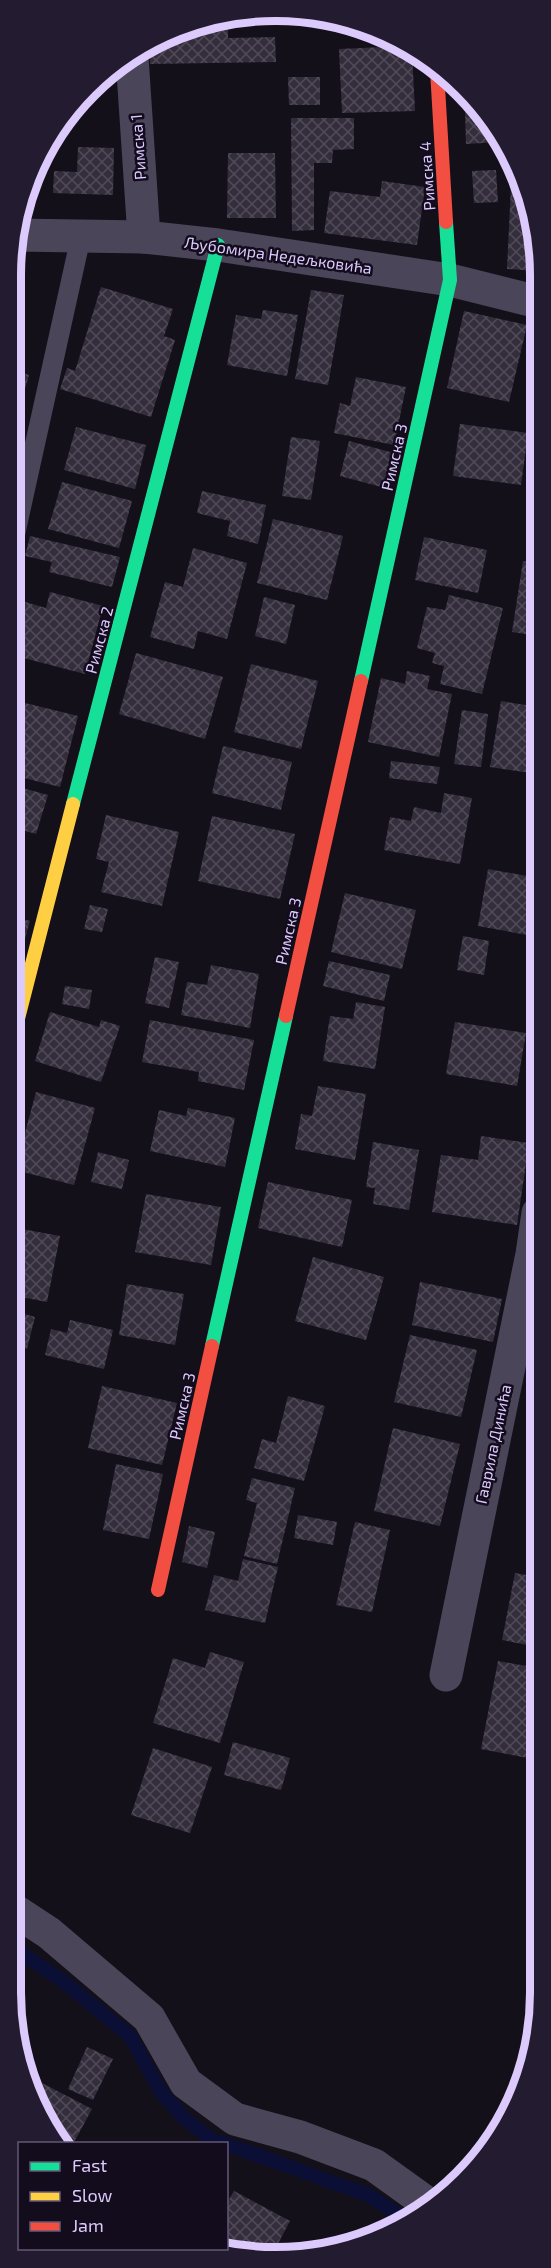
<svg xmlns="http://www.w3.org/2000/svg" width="551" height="2268" font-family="'Exo 2',sans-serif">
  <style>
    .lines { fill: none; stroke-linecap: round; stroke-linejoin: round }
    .stream { stroke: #0b0f35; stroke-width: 14 }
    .building { fill: url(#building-cross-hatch) }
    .lane { stroke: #4b455a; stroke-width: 20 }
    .street { stroke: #4b455a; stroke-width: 33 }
    .fast { stroke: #16e098; stroke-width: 14 }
    .slow { stroke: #ffcf43; stroke-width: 14 }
    .jam { stroke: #f24e42; stroke-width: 14 }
    .labels { text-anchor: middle; stroke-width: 5; stroke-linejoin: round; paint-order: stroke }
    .street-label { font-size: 16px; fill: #ddcafd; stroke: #130c1d }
    .rim { fill: none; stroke: #ddcafd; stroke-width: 8 }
  </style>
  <defs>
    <pattern id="building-cross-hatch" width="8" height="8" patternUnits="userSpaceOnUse" patternTransform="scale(1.5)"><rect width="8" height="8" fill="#332d3c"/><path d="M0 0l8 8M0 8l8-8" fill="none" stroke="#504a59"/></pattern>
  </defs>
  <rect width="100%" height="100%" fill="#141019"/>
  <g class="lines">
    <g class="stream">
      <polyline points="11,1946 64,1982 130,2036 161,2092 184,2118 211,2139 225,2144"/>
      <polyline points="226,2144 368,2195 406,2219"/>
    </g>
  </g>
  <g class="building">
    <polygon points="310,13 344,23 344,24 284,24 284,15"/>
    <polygon points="204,21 228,21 228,38 275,37 276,62 150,64 150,48"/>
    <polygon points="405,46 412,52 415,111 342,113 339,49"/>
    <polygon points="288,77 320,77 320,105 289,105"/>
    <polygon points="456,83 463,88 467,94 456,94"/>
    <polygon points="480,111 501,142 466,144 465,112"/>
    <polygon points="291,118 354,118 354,149 333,150 332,163 314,163 314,230 292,231"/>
    <polygon points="78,147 114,148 113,195 53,193 54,171 77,172"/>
    <polygon points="228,153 275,153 276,218 227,218"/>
    <polygon points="496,170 498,202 474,203 472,171"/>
    <polygon points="35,174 36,196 28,196"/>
    <polygon points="382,181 425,187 417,245 324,233 330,191 380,197"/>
    <polygon points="511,185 522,186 538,241 538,271 507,269"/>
    <polygon points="101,287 173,309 164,336 175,340 151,417 60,389 67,368 75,371"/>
    <polygon points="13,288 21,290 14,322 13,322"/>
    <polygon points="311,290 344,295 328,385 295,379"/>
    <polygon points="263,310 298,315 287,376 227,365 236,315 261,319"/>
    <polygon points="464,311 527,325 509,402 447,388"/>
    <polygon points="13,370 29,375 17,415 13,414"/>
    <polygon points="356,377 406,387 394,445 334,433 340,403 350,406"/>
    <polygon points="460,424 528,433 521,485 453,476"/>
    <polygon points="76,427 146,445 135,489 64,470"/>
    <polygon points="291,437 320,441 311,500 282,496"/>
    <polygon points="349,441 394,453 385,488 340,476"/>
    <polygon points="62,482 132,501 119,548 48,529"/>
    <polygon points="202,491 266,505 258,544 227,536 230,521 197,513"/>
    <polygon points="273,519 343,536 327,600 257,583"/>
    <polygon points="30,536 120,557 112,587 49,572 52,562 25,556"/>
    <polygon points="424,537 487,550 478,593 415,580"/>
    <polygon points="193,548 247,563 227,639 198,631 194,649 150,637 165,582 183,587"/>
    <polygon points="523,561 538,563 538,636 512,632"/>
    <polygon points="50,592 103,606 85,674 12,655 12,610 15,599 46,608"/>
    <polygon points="449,595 503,608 482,694 440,684 444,666 432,663 435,653 417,648 427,607 445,610"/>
    <polygon points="264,597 295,605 286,644 255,636"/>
    <polygon points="136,653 223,677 205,739 119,714"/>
    <polygon points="251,664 318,681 301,749 234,732"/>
    <polygon points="407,671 430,676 427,689 452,694 439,757 368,742 381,678 405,684"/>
    <polygon points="17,701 78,716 60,787 12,775 12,720"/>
    <polygon points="501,701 538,707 538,774 490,767"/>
    <polygon points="462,710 488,714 481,767 454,764"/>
    <polygon points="223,746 292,762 281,810 212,793"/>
    <polygon points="391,761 440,767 437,784 389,778"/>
    <polygon points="12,785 48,795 36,834 19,829 13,850"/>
    <polygon points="444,793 472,798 460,864 384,850 390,817 411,821 414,807 441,813"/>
    <polygon points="106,815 179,832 162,906 101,892 109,862 96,859"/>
    <polygon points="212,816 295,834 280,899 198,881"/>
    <polygon points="488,869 538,878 538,937 478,926"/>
    <polygon points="345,893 416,910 402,969 331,952"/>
    <polygon points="90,905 108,909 102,932 84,929"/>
    <polygon points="12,916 30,921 14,976 12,975"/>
    <polygon points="463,936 489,941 484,975 457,970"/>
    <polygon points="155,957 179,962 169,1008 145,1003"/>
    <polygon points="329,961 390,975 384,1001 323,986"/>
    <polygon points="211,965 259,974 250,1028 181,1015 187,982 207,985"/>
    <polygon points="65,986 92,990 89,1009 62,1004"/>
    <polygon points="535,992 538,992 538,1020 531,1019"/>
    <polygon points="356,1002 385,1007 375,1069 323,1061 330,1016 353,1019"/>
    <polygon points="50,1012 99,1027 101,1020 120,1026 101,1082 35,1061"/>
    <polygon points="150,1020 254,1040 244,1090 198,1081 199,1072 142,1062"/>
    <polygon points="455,1022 526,1033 517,1086 446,1074"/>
    <polygon points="318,1086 366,1094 355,1160 295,1149 301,1114 312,1116"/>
    <polygon points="36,1092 95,1108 74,1185 15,1170"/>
    <polygon points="188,1108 235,1118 225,1167 150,1151 159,1110 186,1116"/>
    <polygon points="481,1136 529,1143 517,1225 432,1212 441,1155 478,1160"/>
    <polygon points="373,1142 419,1150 409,1210 373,1204 375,1188 366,1187"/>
    <polygon points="98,1152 129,1160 122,1189 91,1182"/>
    <polygon points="268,1182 352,1200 342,1247 258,1228"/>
    <polygon points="146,1194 221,1207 211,1265 135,1252"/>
    <polygon points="22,1229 60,1236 47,1302 11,1295 11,1244 18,1245"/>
    <polygon points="313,1257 384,1277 366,1340 295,1321"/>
    <polygon points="420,1282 502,1299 493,1342 412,1325"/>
    <polygon points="127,1284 184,1294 175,1345 119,1335"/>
    <polygon points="11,1310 35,1317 27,1349 11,1345"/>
    <polygon points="70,1320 113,1330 104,1369 45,1355 51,1329 67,1333"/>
    <polygon points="410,1335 477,1350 461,1417 394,1402"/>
    <polygon points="11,1361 25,1364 12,1412 11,1412"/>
    <polygon points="102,1386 177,1403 162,1465 88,1448"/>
    <polygon points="288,1396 325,1406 304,1481 254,1468 262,1439 276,1443"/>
    <polygon points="393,1428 460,1444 440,1526 374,1511"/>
    <polygon points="537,1457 538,1457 538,1538 527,1536"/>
    <polygon points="116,1464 163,1474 149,1539 103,1530"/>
    <polygon points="252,1478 295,1488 277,1564 244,1556 257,1503 246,1500"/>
    <polygon points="298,1515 337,1522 333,1545 294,1538"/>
    <polygon points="355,1522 390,1530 372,1612 336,1605"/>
    <polygon points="189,1526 215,1532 207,1568 182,1562"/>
    <polygon points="243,1559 278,1567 265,1623 205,1610 214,1575 238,1581"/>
    <polygon points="515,1573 538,1577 538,1647 502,1640"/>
    <polygon points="210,1652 244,1662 220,1743 153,1723 173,1658 205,1668"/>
    <polygon points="498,1661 538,1668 538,1760 481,1749"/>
    <polygon points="233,1742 290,1758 281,1790 224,1775"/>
    <polygon points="153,1748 212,1767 190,1833 131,1815"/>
    <polygon points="537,1893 538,1893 538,1919 532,1918"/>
    <polygon points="87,2047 113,2059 93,2100 68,2089"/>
    <polygon points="42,2083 92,2109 73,2144 62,2144 34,2099"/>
    <polygon points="234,2191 290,2221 272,2255 258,2257 226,2249 226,2204"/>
  </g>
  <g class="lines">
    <polyline class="lane" points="12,548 81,236"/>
    <g class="street">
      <polyline points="132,57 144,237"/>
      <polyline points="15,235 144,237 218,245 450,280 538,302"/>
      <polyline points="446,1675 532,1254 538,1213"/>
      <polyline points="11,1908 49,1933 149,2018 186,2083 235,2119 300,2137 374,2165 431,2206"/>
    </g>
    <g class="fast">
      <polyline points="361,681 450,280 446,222"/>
      <polyline points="73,804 218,245"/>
      <polyline points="212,1346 286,1016"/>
    </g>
    <polyline class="slow" points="12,1042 73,804"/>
    <g class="jam">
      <polyline points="437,70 446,222"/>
      <polyline points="286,1016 361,681"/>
      <polyline points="158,1590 212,1346"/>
    </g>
  </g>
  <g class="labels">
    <g class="street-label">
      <text transform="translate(138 147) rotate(-94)" y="6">Римска 1</text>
      <text transform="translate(427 176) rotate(-94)" y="6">Римска 4</text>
      <text transform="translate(278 255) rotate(8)" y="6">Љубомира Недељковића</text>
      <text transform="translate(394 457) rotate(-77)" y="6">Римска 3</text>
      <text transform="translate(99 640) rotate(-75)" y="6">Римска 2</text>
      <text transform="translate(288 931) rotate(-77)" y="6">Римска 3</text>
      <text transform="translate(182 1406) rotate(-77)" y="6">Римска 3</text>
      <text transform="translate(493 1444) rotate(-78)" y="6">Гаврила Динића</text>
    </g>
  </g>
  <path d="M0 0H551V2268H0ZM275 21H276A254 254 0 0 1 530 275V1993A254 254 0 0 1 276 2247H275A254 254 0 0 1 21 1993V275A254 254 0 0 1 275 21Z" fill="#231b2f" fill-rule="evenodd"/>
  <path class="rim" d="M275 21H276A254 254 0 0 1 530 275V1993A254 254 0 0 1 276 2247H275A254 254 0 0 1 21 1993V275A254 254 0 0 1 275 21Z"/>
  <rect x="18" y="2142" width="210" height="108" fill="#130c1d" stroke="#645877" stroke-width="1.5"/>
  <rect x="30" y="2162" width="30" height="9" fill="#16e098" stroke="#645877" stroke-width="1.5"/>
  <text x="72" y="2172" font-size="18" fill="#ddcafd">Fast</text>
  <rect x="30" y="2192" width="30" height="9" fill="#ffcf43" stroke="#645877" stroke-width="1.5"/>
  <text x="72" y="2202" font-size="18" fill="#ddcafd">Slow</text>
  <rect x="30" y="2222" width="30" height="9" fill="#f24e42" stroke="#645877" stroke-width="1.5"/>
  <text x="72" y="2232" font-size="18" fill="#ddcafd">Jam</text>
</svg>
